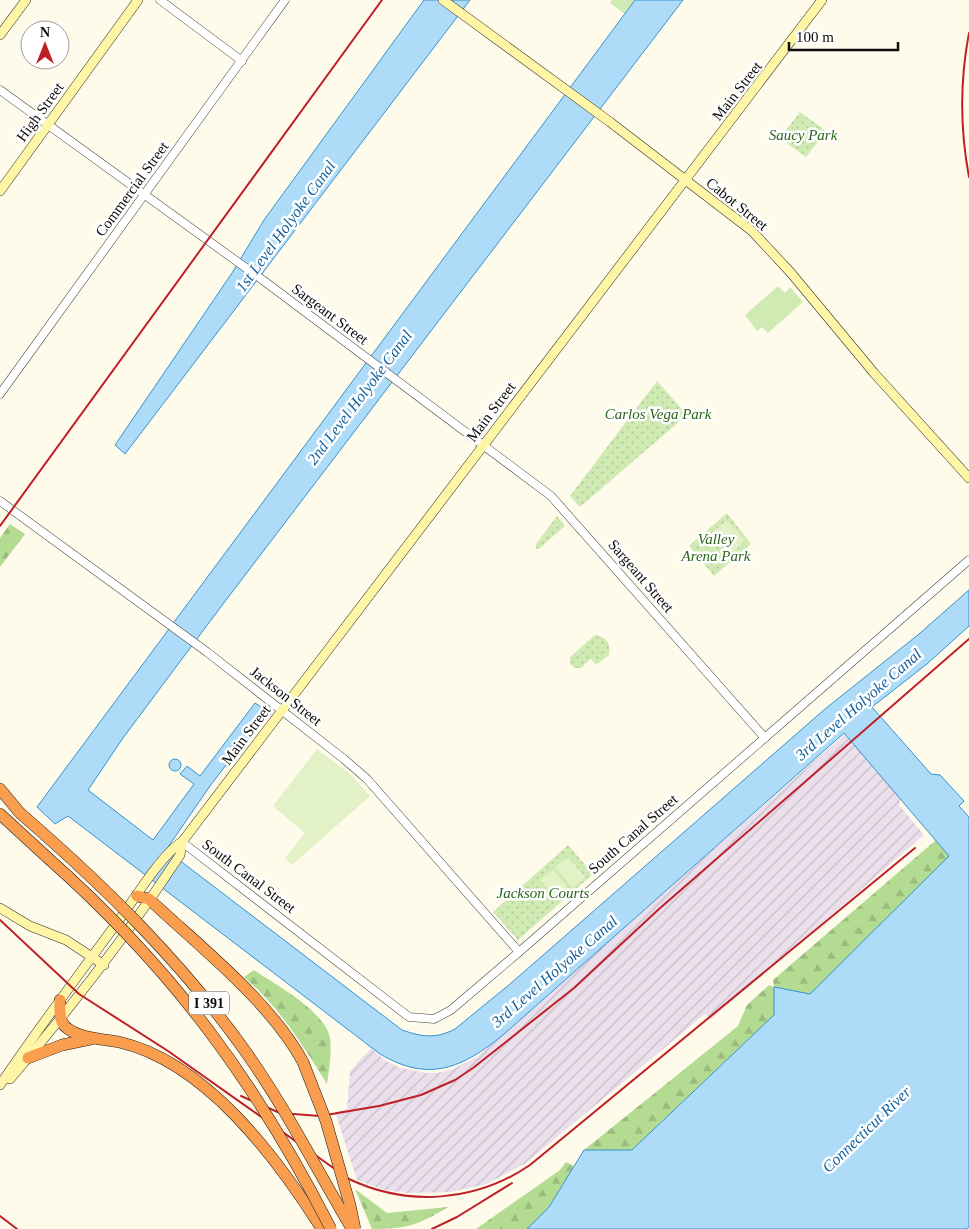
<svg xmlns="http://www.w3.org/2000/svg" width="969" height="1229" font-family="Georgia,serif">
  <style>
    .industrial { fill: url(#industrial-furrows) }
    .grass { fill: #d0eab4 }
    .forest { fill: url(#forest-firs) }
    .park { fill: url(#park-dots) }
    .pitch { fill: #e2f1c6 }
    .water { fill: #aedcf8; stroke: #3392d1 }
    .lines { fill: none; stroke-linecap: round; stroke-linejoin: round }
    .tertiary-casing { stroke: #3f3f3f; stroke-width: 9 }
    .secondary-casing { stroke: #2e2e2e; stroke-width: 10 }
    .motorway-casing { stroke: #1d1d1d; stroke-width: 12 }
    .tertiary { stroke: #fff; stroke-width: 8 }
    .secondary { stroke: #fff5a6; stroke-width: 9 }
    .motorway { stroke: #f99d4f; stroke-width: 11 }
    .rail { stroke: #bf2028; stroke-width: 2 }
    .motorway-bridge-casing { stroke: #1d1d1d; stroke-width: 12; stroke-linecap: butt }
    .motorway-bridge { stroke: #f99d4f; stroke-width: 11 }
    .labels { text-anchor: middle; stroke-width: 5; stroke-linejoin: round; paint-order: stroke }
    .shield { fill: #fff; stroke: #555; stroke-width: 1 }
    .shield-label { font-size: 14px; font-weight: bold; fill: #0c0c0c }
    .street-label { font-size: 15px; fill: #0c0c0c; stroke: #fff }
    .park-label { font-size: 15px; font-style: italic; fill: #2a651b; stroke: #fff }
    .water-label { font-size: 16px; font-style: italic; fill: #1262a0; stroke: #fff }
  </style>
  <defs>
    <pattern id="industrial-furrows" width="10" height="10" patternUnits="userSpaceOnUse" patternTransform="scale(1.25)"><rect width="10" height="10" fill="#eadfeb"/><path d="M-1 1l2-2M0 10L10 0M9 11l2-2" fill="none" stroke="#c8bec8"/></pattern>
    <pattern id="forest-firs" width="22" height="20" patternUnits="userSpaceOnUse" patternTransform="scale(1.25)"><rect width="22" height="20" fill="#b3db92"/><path d="M5 1l3.5 6h-7zM16 11l3.5 6h-7z" fill="#99bb7d"/></pattern>
    <pattern id="park-dots" width="8" height="8" patternUnits="userSpaceOnUse" patternTransform="scale(1.25)"><rect width="8" height="8" fill="#d0eab4"/><path d="M2 2h.1M6 6h.1" fill="none" stroke="#b1c89a" stroke-width="1.8" stroke-linecap="round"/></pattern>
  </defs>
  <rect width="100%" height="100%" fill="#fffbeb"/>
  <polygon class="industrial" points="846,733 901,793 899,805 924,835 711,1019 705,1014 526,1163 487,1184 451,1192 407,1193 385,1190 357,1180 335,1112 347,1109 350,1071 371,1048 386,1061 401,1068 427,1073 437,1073 453,1069 477,1057"/>
  <g class="grass">
    <polygon points="612,0 635,0 625,14 610,3"/>
    <polygon points="778,286 785,293 790,287 803,302 768,333 762,327 757,331 745,315"/>
  </g>
  <g class="forest">
    <polygon points="10,524 25,534 0,567 0,538"/>
    <polygon points="936,840 950,856 809,995 774,1015 632,1150 584,1150 738,1026 747,1005 769,985 774,987 773,980"/>
    <path d="M254 970C276 985 325 1011 330 1038 332 1053 329 1070 327 1084 303 1045 279 1007 244 977Z"/>
    <polygon points="566,1162 574,1166 549,1207 527,1229 476,1229 560,1170"/>
    <path d="M355 1189 387 1213 448 1207C419 1225 407 1229 372 1229Z"/>
  </g>
  <g class="park">
    <polygon points="800,112 826,131 806,157 780,138"/>
    <polygon points="657,381 687,415 580,507 570,496"/>
    <polygon points="727,513 751,544 714,576 689,546"/>
    <polygon points="557,516 565,526 540,548 536,549 536,544"/>
    <path d="M595 635C607 637 611 644 609 655L596 665 591 659 581 668H574L570 663V657Z"/>
    <polygon points="568,845 593,874 518,940 493,912"/>
  </g>
  <g class="pitch">
    <polygon points="727,520 745,541 733,552 714,531"/>
    <polygon points="317,749 351,775 370,796 292,865 285,858 305,833 273,806"/>
    <polygon points="568,857 585,877 573,888 555,867"/>
    <polygon points="553,870 570,890 558,901 540,880"/>
  </g>
  <g class="water">
    <polygon points="424,0 470,0 125,454 115,445 232,273 264,220"/>
    <path d="M635 0H683L220 608 123 738 88 790 153 840 194 784 180 774 187 766 200 776 255 703 267 711 210 786 166 850 402 1030C422 1037 436 1039 455 1029L510 984 825 709 919 634 969 590V626L927 664 872 707 931 774 940 775 964 801 959 806 969 817V1227L966 1229H527L549 1207 584 1150H632L774 1015V987L810 994 949 856 844 733 503 1035C462 1068 429 1083 380 1054L68 816 55 824 37 807Z"/>
    <circle cx="175" cy="765" r="6"/>
  </g>
  <g class="lines">
    <defs>
      <g id="tertiary">
        <polyline points="160,0 242,61"/>
        <polyline points="0,90 264,281 551,496 765,738"/>
        <polyline points="0,394 285,0"/>
        <polyline points="0,501 207,652 344,759 367,779 519,952"/>
        <polyline points="182,842 409,1017 434,1019 451,1010 519,952 969,560"/>
      </g>
      <g id="secondary">
        <polyline points="443,0 610,122 752,231 791,273 874,373 969,478"/>
        <polyline points="0,35 26,0"/>
        <polyline points="0,191 138,0"/>
        <polyline points="0,908 30,926 66,940 104,965"/>
        <path d="M10 1079C71 1008 128 934 180 855L182 842"/>
        <path d="M0 1085C39 1027 81 972 122 916 136 896 163 853 182 842L822 0"/>
      </g>
      <g id="motorway">
        <polyline points="0,789 20,813"/>
        <polyline points="0,814 49,859"/>
        <path d="M137 896 149 899C200 947 270 1001 303 1062"/>
        <path d="M60 1000C60 1007 59 1016 62 1022 70 1038 103 1039 119 1042 206 1062 276 1157 322 1229"/>
        <polyline points="28,1058 62,1045 91,1039"/>
      </g>
    </defs>
    <use href="#tertiary" class="tertiary-casing"/>
    <use href="#secondary" class="secondary-casing"/>
    <use href="#motorway" class="motorway-casing"/>
    <use href="#tertiary" class="tertiary"/>
    <use href="#secondary" class="secondary"/>
    <use href="#motorway" class="motorway"/>
    <g class="rail">
      <path d="M969 33C960 80 960 129 969 177"/>
      <polyline points="0,526 382,0"/>
      <path d="M0 920 79 994 168 1051 349 1179C408 1207 476 1202 530 1165L915 848"/>
      <polyline points="241,1096 280,1113 320,1116 379,1106 421,1095 455,1080 473,1068 574,988 659,909 969,639"/>
      <polyline points="0,1216 17,1229"/>
      <polyline points="432,1229 457,1217 512,1183"/>
    </g>
    <defs>
      <g id="motorway-bridge">
        <path d="M20 813C102 884 179 959 243 1048 284 1105 316 1168 352 1229"/>
        <path d="M49 859C173 969 256 1082 331 1229"/>
        <polyline points="303,1062 326,1121 350,1205 355,1229"/>
      </g>
    </defs>
    <use href="#motorway-bridge" class="motorway-bridge-casing"/>
    <use href="#motorway-bridge" class="motorway-bridge"/>
  </g>
  <g class="labels">
    <rect class="shield" x="189" y="991.5" width="40" height="23" rx="4"/>
    <g class="shield-label">
      <text x="209" y="1008">I 391</text>
    </g>
    <g class="street-label">
      <text transform="translate(737 91) rotate(-52)" y="5">Main Street</text>
      <text transform="translate(40 112) rotate(-54)" y="5">High Street</text>
      <text transform="translate(132 189) rotate(-54)" y="5">Commercial Street</text>
      <text transform="translate(737 204) rotate(39)" y="5">Cabot Street</text>
      <text transform="translate(330 314) rotate(37)" y="5">Sargeant Street</text>
      <text transform="translate(491 412) rotate(-53)" y="5">Main Street</text>
      <text transform="translate(641 576) rotate(49)" y="5">Sargeant Street</text>
      <text transform="translate(286 696) rotate(38)" y="5">Jackson Street</text>
      <text transform="translate(246 735) rotate(-53)" y="5">Main Street</text>
      <text transform="translate(633 834) rotate(-41)" y="5">South Canal Street</text>
      <text transform="translate(249 876) rotate(37)" y="5">South Canal Street</text>
    </g>
    <g class="park-label">
      <text x="803" y="140">Saucy Park</text>
      <text x="658" y="419">Carlos Vega Park</text>
      <text x="716" y="544">Valley<tspan x="716" dy="17">Arena Park</tspan></text>
      <text x="543" y="898">Jackson Courts</text>
    </g>
    <g class="water-label">
      <text transform="translate(285 226) rotate(-54)" y="6">1st Level Holyoke Canal</text>
      <text transform="translate(359 397) rotate(-53)" y="6">2nd Level Holyoke Canal</text>
      <text transform="translate(858 704) rotate(-41)" y="6">3rd Level Holyoke Canal</text>
      <text transform="translate(554 971) rotate(-41)" y="6">3rd Level Holyoke Canal</text>
      <text transform="translate(866 1129) rotate(-44)" y="6">Connecticut River</text>
    </g>
  </g>
  <g transform="translate(45 45)"><circle r="24" fill="#ffffff" stroke="#9e9e9e"/>
  <path d="M0-4L9 19L0 12L-9 19Z" fill="#bf2028"/>
  <text y="-8" font-size="14" font-weight="bold" text-anchor="middle" fill="#0c0c0c">N</text>
  </g>
  <path d="M789 42v8h109v-8" fill="none" stroke="#0c0c0c" stroke-width="2.5"/>
  <text x="796" y="42" font-size="15" fill="#0c0c0c" stroke="#ffffff" stroke-width="4" paint-order="stroke">100 m</text>
</svg>
